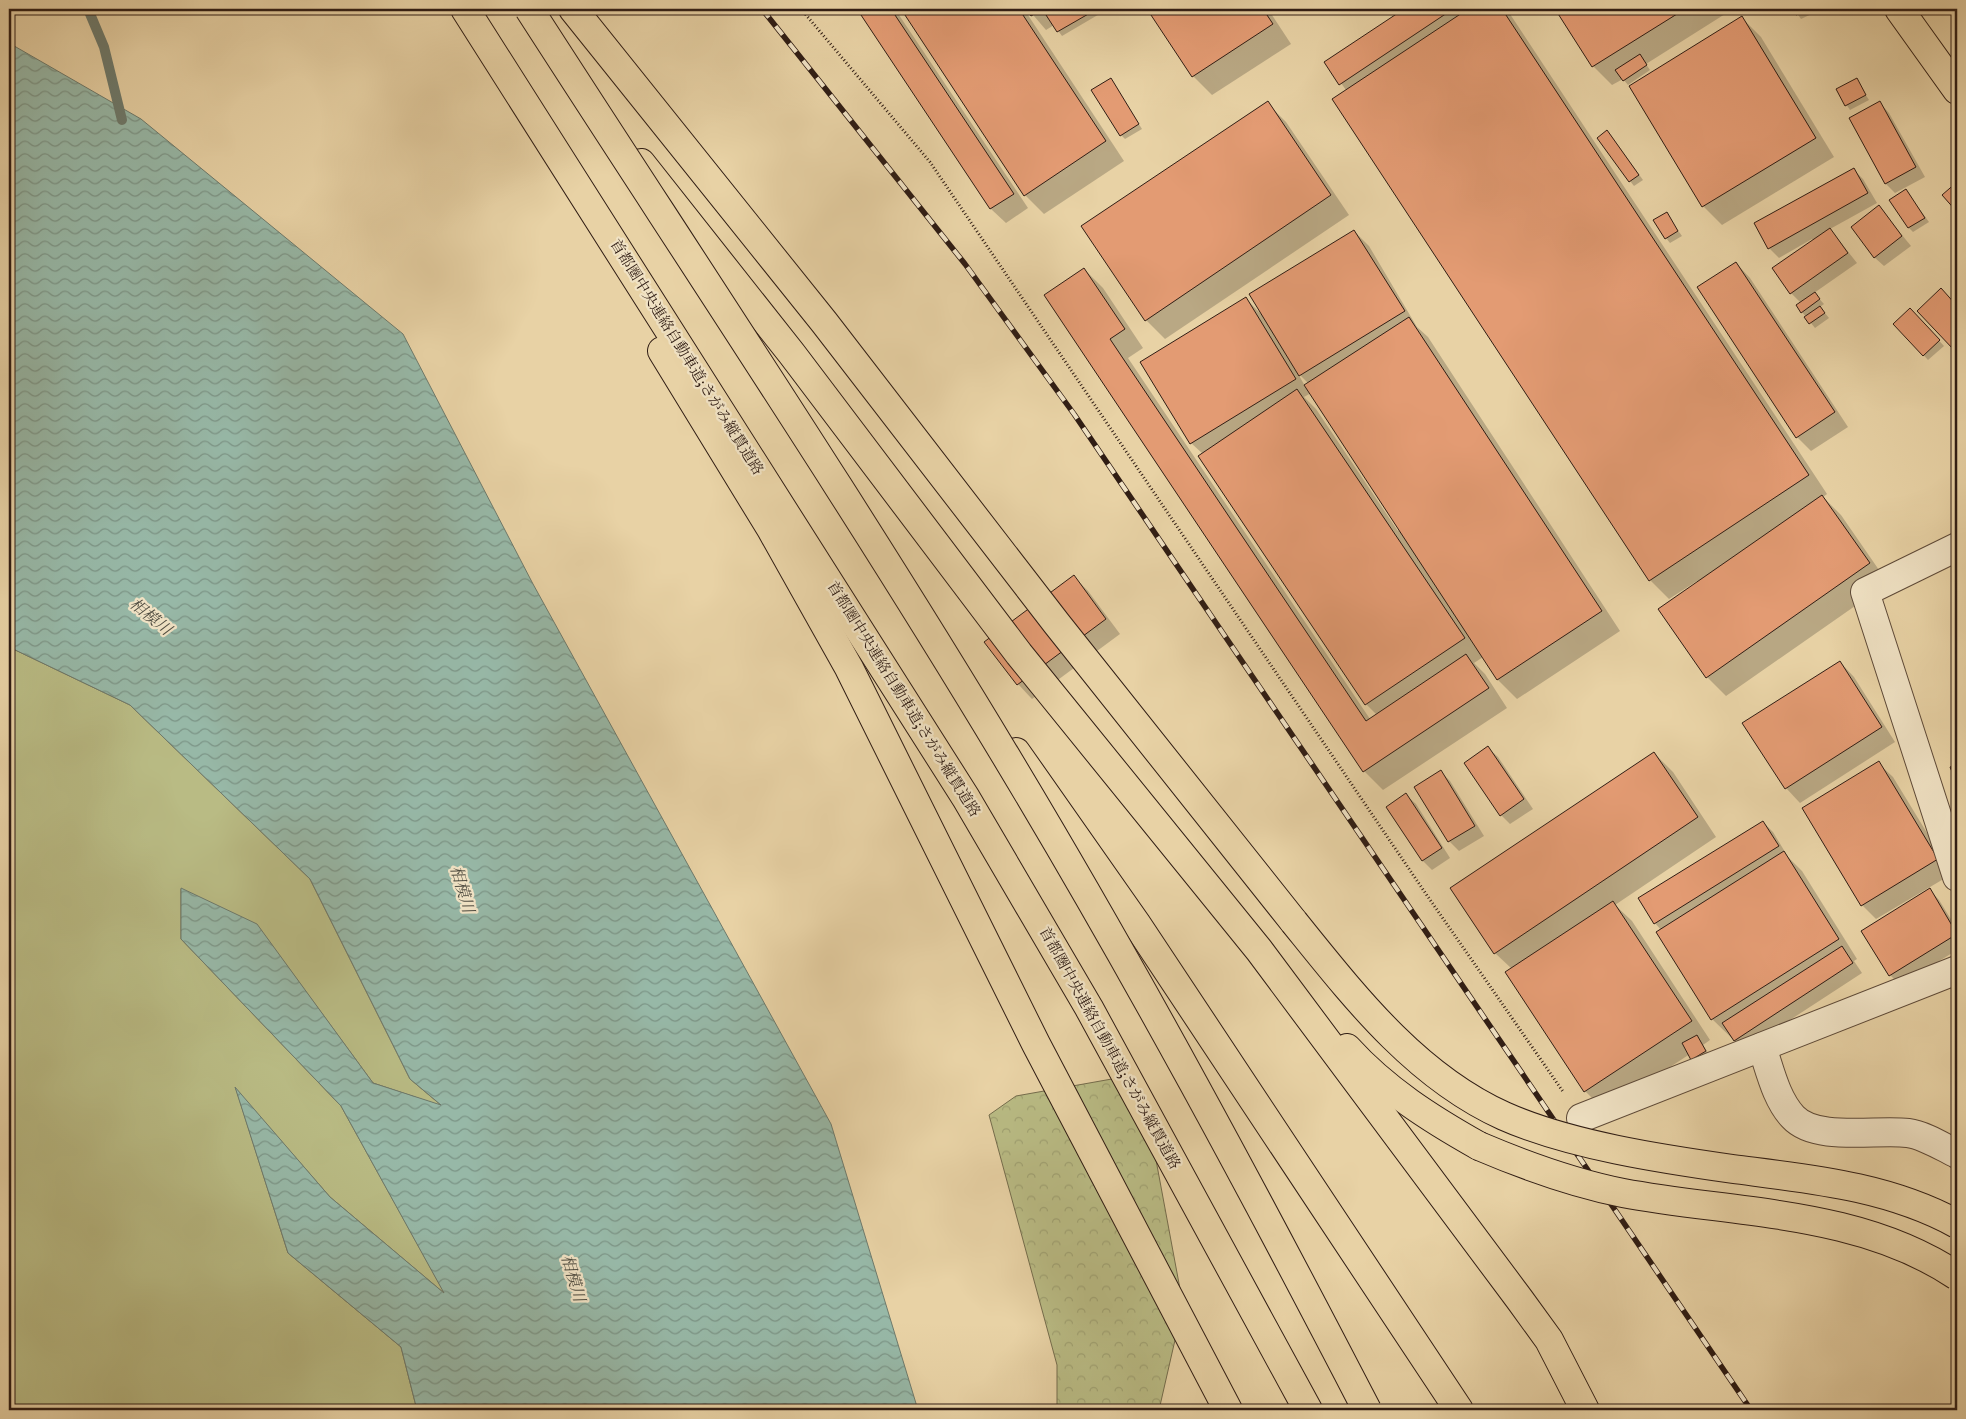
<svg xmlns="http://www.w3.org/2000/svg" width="1966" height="1419" font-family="'IM FELL English','Noto Serif JP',serif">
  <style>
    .green { fill: #b9bb84; stroke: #746c4c }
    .forest { fill: url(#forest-crowns); stroke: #746c4c }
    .water { fill: url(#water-waves); stroke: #6e7a6c }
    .shadow { fill: #0003; fill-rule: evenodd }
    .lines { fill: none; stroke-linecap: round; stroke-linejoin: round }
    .stream { stroke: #6e7a6c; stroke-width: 10 }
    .building { fill: #e39b73; stroke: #301d14 }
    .street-casing { stroke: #5e4a38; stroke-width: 30 }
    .primary-casing { stroke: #301d14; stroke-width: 30 }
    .highway-casing { stroke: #301d14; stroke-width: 30 }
    .path { stroke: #301d14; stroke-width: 3; stroke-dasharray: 1 2.5; stroke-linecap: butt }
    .street { stroke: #f0e2c4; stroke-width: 28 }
    .primary { stroke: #e8d2a5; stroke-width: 28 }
    .highway { stroke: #e8d2a5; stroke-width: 28 }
    .rail-casing { stroke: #301d14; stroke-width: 5.5 }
    .rail { stroke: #f0e2c4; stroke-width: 4; stroke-dasharray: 11; stroke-linecap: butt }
    .highway-bridge-casing { stroke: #301d14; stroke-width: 30; stroke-linecap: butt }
    .highway-bridge { stroke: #e8d2a5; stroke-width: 28 }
    .labels { text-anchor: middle; stroke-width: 4.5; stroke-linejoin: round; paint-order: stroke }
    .street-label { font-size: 15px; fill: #301d14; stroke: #f0e2c4 }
    .water-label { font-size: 16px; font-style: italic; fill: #4f4c40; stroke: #f0e2c4 }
  </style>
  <defs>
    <pattern id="forest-crowns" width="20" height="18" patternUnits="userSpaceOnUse" patternTransform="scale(1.25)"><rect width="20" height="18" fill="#b9bb84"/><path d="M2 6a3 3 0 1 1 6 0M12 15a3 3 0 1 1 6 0" fill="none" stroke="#9fa071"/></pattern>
    <pattern id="water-waves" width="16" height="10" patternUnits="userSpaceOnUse" patternTransform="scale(1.25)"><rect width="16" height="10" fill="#97b8a7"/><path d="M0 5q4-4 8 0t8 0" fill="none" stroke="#7c9587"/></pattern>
  </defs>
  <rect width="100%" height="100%" fill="#e8d2a5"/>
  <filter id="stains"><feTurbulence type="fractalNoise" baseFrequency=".004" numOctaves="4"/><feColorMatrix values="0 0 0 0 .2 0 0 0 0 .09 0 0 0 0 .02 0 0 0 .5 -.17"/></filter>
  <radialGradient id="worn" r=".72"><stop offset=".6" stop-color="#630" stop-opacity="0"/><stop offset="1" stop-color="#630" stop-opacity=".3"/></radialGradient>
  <polygon class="green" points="9,647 130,705 310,879 410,1079 442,1106 373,1083 257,925 181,889 181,939 341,1106 445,1294 330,1197 236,1089 288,1253 401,1347 417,1410 9,1410"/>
  <polygon class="forest" points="1140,1074 1183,1305 1159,1410 1057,1410 1057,1365 989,1115 1016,1096"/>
  <polygon class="water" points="9,43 141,119 403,334 533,584 831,1124 918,1410 417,1410 401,1347 288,1253 235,1087 330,1197 444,1293 341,1106 181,939 181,888 257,924 373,1083 441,1105 410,1079 310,879 130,705 9,647"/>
  <g class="shadow">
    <polygon points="858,9 895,9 1028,208 1006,223 991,209"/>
    <polygon points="902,9 1024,9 1124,161 1044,214 1025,195"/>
    <polygon points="1028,9 1108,9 1062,36 1054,25 1046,30"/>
    <polygon points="1149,9 1268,9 1291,44 1212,95 1193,76"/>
    <polygon points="1328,9 1343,9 1334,15"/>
    <polygon points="1406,9 1505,9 1510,14 1827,494 1823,497 1841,515 1888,583 1726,696 1707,677 1698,583 1697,581 1669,599 1650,580 1346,90 1326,62"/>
    <polygon points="1557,9 1733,9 1646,64 1650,70 1628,85 1623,79 1612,85 1593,66"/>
    <polygon points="1794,9 1822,9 1801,19"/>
    <polygon points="1742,18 1761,37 1834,157 1722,225 1703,206"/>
    <polygon points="1111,80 1142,129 1125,139 1121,135"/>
    <polygon points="1856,80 1869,100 1850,110 1837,90"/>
    <polygon points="1267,103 1286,122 1349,215 1165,339 1146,320"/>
    <polygon points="1880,103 1889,113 1925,177 1895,193 1886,184"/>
    <polygon points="1611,136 1643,180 1634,186 1630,181"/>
    <polygon points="1853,169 1863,179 1877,203 1830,229 1857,263 1814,293 1824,304 1820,307 1829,318 1815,328 1802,312 1801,303 1791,293 1813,240 1812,239 1779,258 1769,248"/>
    <polygon points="1906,191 1929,222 1913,232 1909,228"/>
    <polygon points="1879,207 1911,246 1884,266 1874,257"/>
    <polygon points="1666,214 1682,236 1670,243 1666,238"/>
    <path d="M1354 231 1369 246 1417 327 1428 337 1620 631 1517 699 1498 680 1483 657 1474 663 1485 674 1507 708 1383 790 1364 771 1045 295 1084 269 1103 288 1143 348 1128 358 1370 719 1377 715 1366 704 1203 454 1191 443 1245 298 1263 316ZM1297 372 1309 384 1305 386ZM1311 393 1400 529 1398 531 1316 409 1304 397Z"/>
    <polygon points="1736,263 1750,278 1848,427 1811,451 1797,437"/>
    <polygon points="1941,290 1957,307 1957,351 1919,311"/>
    <polygon points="1910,310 1944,346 1928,360 1895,324"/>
    <polygon points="1074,577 1088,591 1120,634 1032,699 1018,684"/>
    <polygon points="1840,662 1854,677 1895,742 1800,803 1786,788"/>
    <polygon points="1488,748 1498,757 1533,809 1510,824 1501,815"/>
    <polygon points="1654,753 1673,772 1716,837 1615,905 1632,921 1710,1040 1703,1045 1710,1056 1697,1063 1690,1054 1604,1110 1585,1091 1507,972 1512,969 1495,953"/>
    <polygon points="1878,763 1893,777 1952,874 1876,919 1862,905"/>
    <polygon points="1441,772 1450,781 1484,836 1459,851 1449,841 1416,788"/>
    <polygon points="1406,795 1416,804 1450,858 1432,870 1423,861"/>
    <polygon points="1763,822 1773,832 1788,857 1802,871 1857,959 1854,961 1862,973 1744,1050 1712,1019 1661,930 1655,923"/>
    <polygon points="1930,890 1939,900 1957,929 1957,950 1900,985 1890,975"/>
  </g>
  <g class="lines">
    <polyline class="stream" points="88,9 104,47 122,120"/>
  </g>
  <g class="building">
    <polygon points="857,9 891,9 1014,194 990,209"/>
    <polygon points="901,9 1019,9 1106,141 1024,196"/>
    <polygon points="1026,9 1043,9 1031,16"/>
    <polygon points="1057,9 1097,9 1057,32 1046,15"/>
    <polygon points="1147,9 1263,9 1273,24 1192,77"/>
    <polygon points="1404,9 1453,9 1339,85 1324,62"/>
    <polygon points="1468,9 1502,9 1809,475 1649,581 1332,99"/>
    <polygon points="1555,9 1685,9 1592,67"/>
    <polygon points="1792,9 1809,9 1796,15"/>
    <polygon points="1742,16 1816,138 1702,207 1629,86"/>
    <polygon points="1640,54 1647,65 1623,81 1615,70"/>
    <polygon points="1111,78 1139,124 1120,136 1091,90"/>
    <polygon points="1857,78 1866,95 1845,106 1836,89"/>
    <polygon points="1268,101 1331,195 1145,321 1081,226"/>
    <polygon points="1880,101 1916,167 1885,184 1849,118"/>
    <polygon points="1607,130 1639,175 1629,182 1597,138"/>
    <polygon points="1854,168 1868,193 1768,249 1754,223"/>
    <polygon points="1957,182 1957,212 1942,195"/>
    <polygon points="1906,189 1925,218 1908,228 1889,200"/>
    <polygon points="1879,205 1902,236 1874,258 1851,227"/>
    <polygon points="1667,212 1678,231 1665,239 1653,220"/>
    <polygon points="1830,228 1848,253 1790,294 1772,268"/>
    <polygon points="1354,230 1405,311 1299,376 1249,294"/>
    <polygon points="1736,262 1835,412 1796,438 1697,287"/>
    <polygon points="1084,268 1125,329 1110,339 1366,721 1466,654 1489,688 1363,772 1044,295"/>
    <polygon points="1941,288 1957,306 1957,347 1954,350 1917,311"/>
    <polygon points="1815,292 1820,299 1801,313 1796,305"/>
    <polygon points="1246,297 1296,379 1190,444 1140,362"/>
    <polygon points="1820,306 1825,313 1809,324 1804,317"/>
    <polygon points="1910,308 1940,340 1923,356 1893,324"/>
    <polygon points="1409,317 1602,611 1497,680 1304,385"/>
    <polygon points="1297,389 1465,638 1365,705 1198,456"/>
    <polygon points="1822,495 1870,563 1706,678 1658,609"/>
    <polygon points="1074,575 1106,619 1017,685 984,642"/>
    <polygon points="1840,661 1882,727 1785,789 1742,723"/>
    <polygon points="1488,746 1524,799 1500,816 1464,763"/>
    <polygon points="1654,752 1698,817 1494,954 1450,888"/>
    <polygon points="1879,761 1938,859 1861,906 1802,808"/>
    <polygon points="1957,764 1957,784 1950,767"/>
    <polygon points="1441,770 1475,826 1448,842 1414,787"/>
    <polygon points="1406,793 1442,848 1422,861 1386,807"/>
    <polygon points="1763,821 1779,846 1654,924 1638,898"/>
    <polygon points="1784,851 1839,939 1711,1020 1656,932"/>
    <polygon points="1930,888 1957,934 1889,976 1861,931"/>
    <polygon points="1613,901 1692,1021 1584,1092 1505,972"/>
    <polygon points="1842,946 1853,963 1734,1041 1722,1023"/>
    <polygon points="1697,1035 1706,1051 1691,1060 1682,1043"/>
  </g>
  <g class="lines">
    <defs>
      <g id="street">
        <polyline points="1957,547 1865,592 1957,877"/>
        <path d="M1762 1047C1770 1070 1776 1099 1793 1117 1816 1142 1877 1129 1908 1133 1924 1135 1943 1147 1957 1154"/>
        <polyline points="1581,1118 1957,970"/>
      </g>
      <polyline id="primary" points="1899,9 1957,90"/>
      <g id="highway">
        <polyline points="465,9 966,798 1089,1008 1308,1410"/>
        <polyline points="573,9 824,322 1057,624 1294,922"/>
        <polyline points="641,163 792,354 1019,654 1259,950 1520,1300 1549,1340 1585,1410"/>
        <polyline points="662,351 771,529 849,668 1036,1044 1228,1410"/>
        <polyline points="1016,752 1136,923 1459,1410"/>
        <path d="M1347 1048C1385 1090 1431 1119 1479 1146"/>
      </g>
    </defs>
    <use href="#street" class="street-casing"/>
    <use href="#primary" class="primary-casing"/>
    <use href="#highway" class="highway-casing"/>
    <polyline class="path" points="801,9 930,162 1424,891 1564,1093"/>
    <use href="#street" class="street"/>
    <use href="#primary" class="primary"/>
    <use href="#highway" class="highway"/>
    <defs>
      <polyline id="rail" points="762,9 965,264 1074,414 1751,1410"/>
    </defs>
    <use href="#rail" class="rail-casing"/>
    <use href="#rail" class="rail"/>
    <defs>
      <g id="highway-bridge">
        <path d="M529 9C690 259 857 508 1010 763 1137 974 1254 1192 1367 1410"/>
        <path d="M1294 922C1353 995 1415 1076 1504 1116 1569 1145 1662 1159 1733 1169 1810 1179 1888 1186 1957 1224"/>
        <path d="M1479 1146C1526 1166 1573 1183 1623 1193 1735 1214 1859 1210 1957 1276"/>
      </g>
    </defs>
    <use href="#highway-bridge" class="highway-bridge-casing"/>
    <use href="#highway-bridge" class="highway-bridge"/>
  </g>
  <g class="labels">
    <g class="street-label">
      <text transform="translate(687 357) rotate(58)" y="5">首都圏中央連絡自動車道;さがみ縦貫道路</text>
      <text transform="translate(904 699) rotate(58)" y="5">首都圏中央連絡自動車道;さがみ縦貫道路</text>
      <text transform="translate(1110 1048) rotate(61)" y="5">首都圏中央連絡自動車道;さがみ縦貫道路</text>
    </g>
    <g class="water-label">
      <text transform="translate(151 616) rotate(39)" y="6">相模川</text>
      <text transform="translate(463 889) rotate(74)" y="6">相模川</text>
      <text transform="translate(574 1278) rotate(74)" y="6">相模川</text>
    </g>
  </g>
  <rect width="1966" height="1419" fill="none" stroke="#e8d2a5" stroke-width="30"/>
  <rect x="10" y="10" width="1946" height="1399" fill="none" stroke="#301d14" stroke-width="2.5"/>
  <rect x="15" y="15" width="1936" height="1389" fill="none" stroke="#301d14"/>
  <rect width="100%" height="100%" filter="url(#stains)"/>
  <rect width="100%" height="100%" fill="url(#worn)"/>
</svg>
